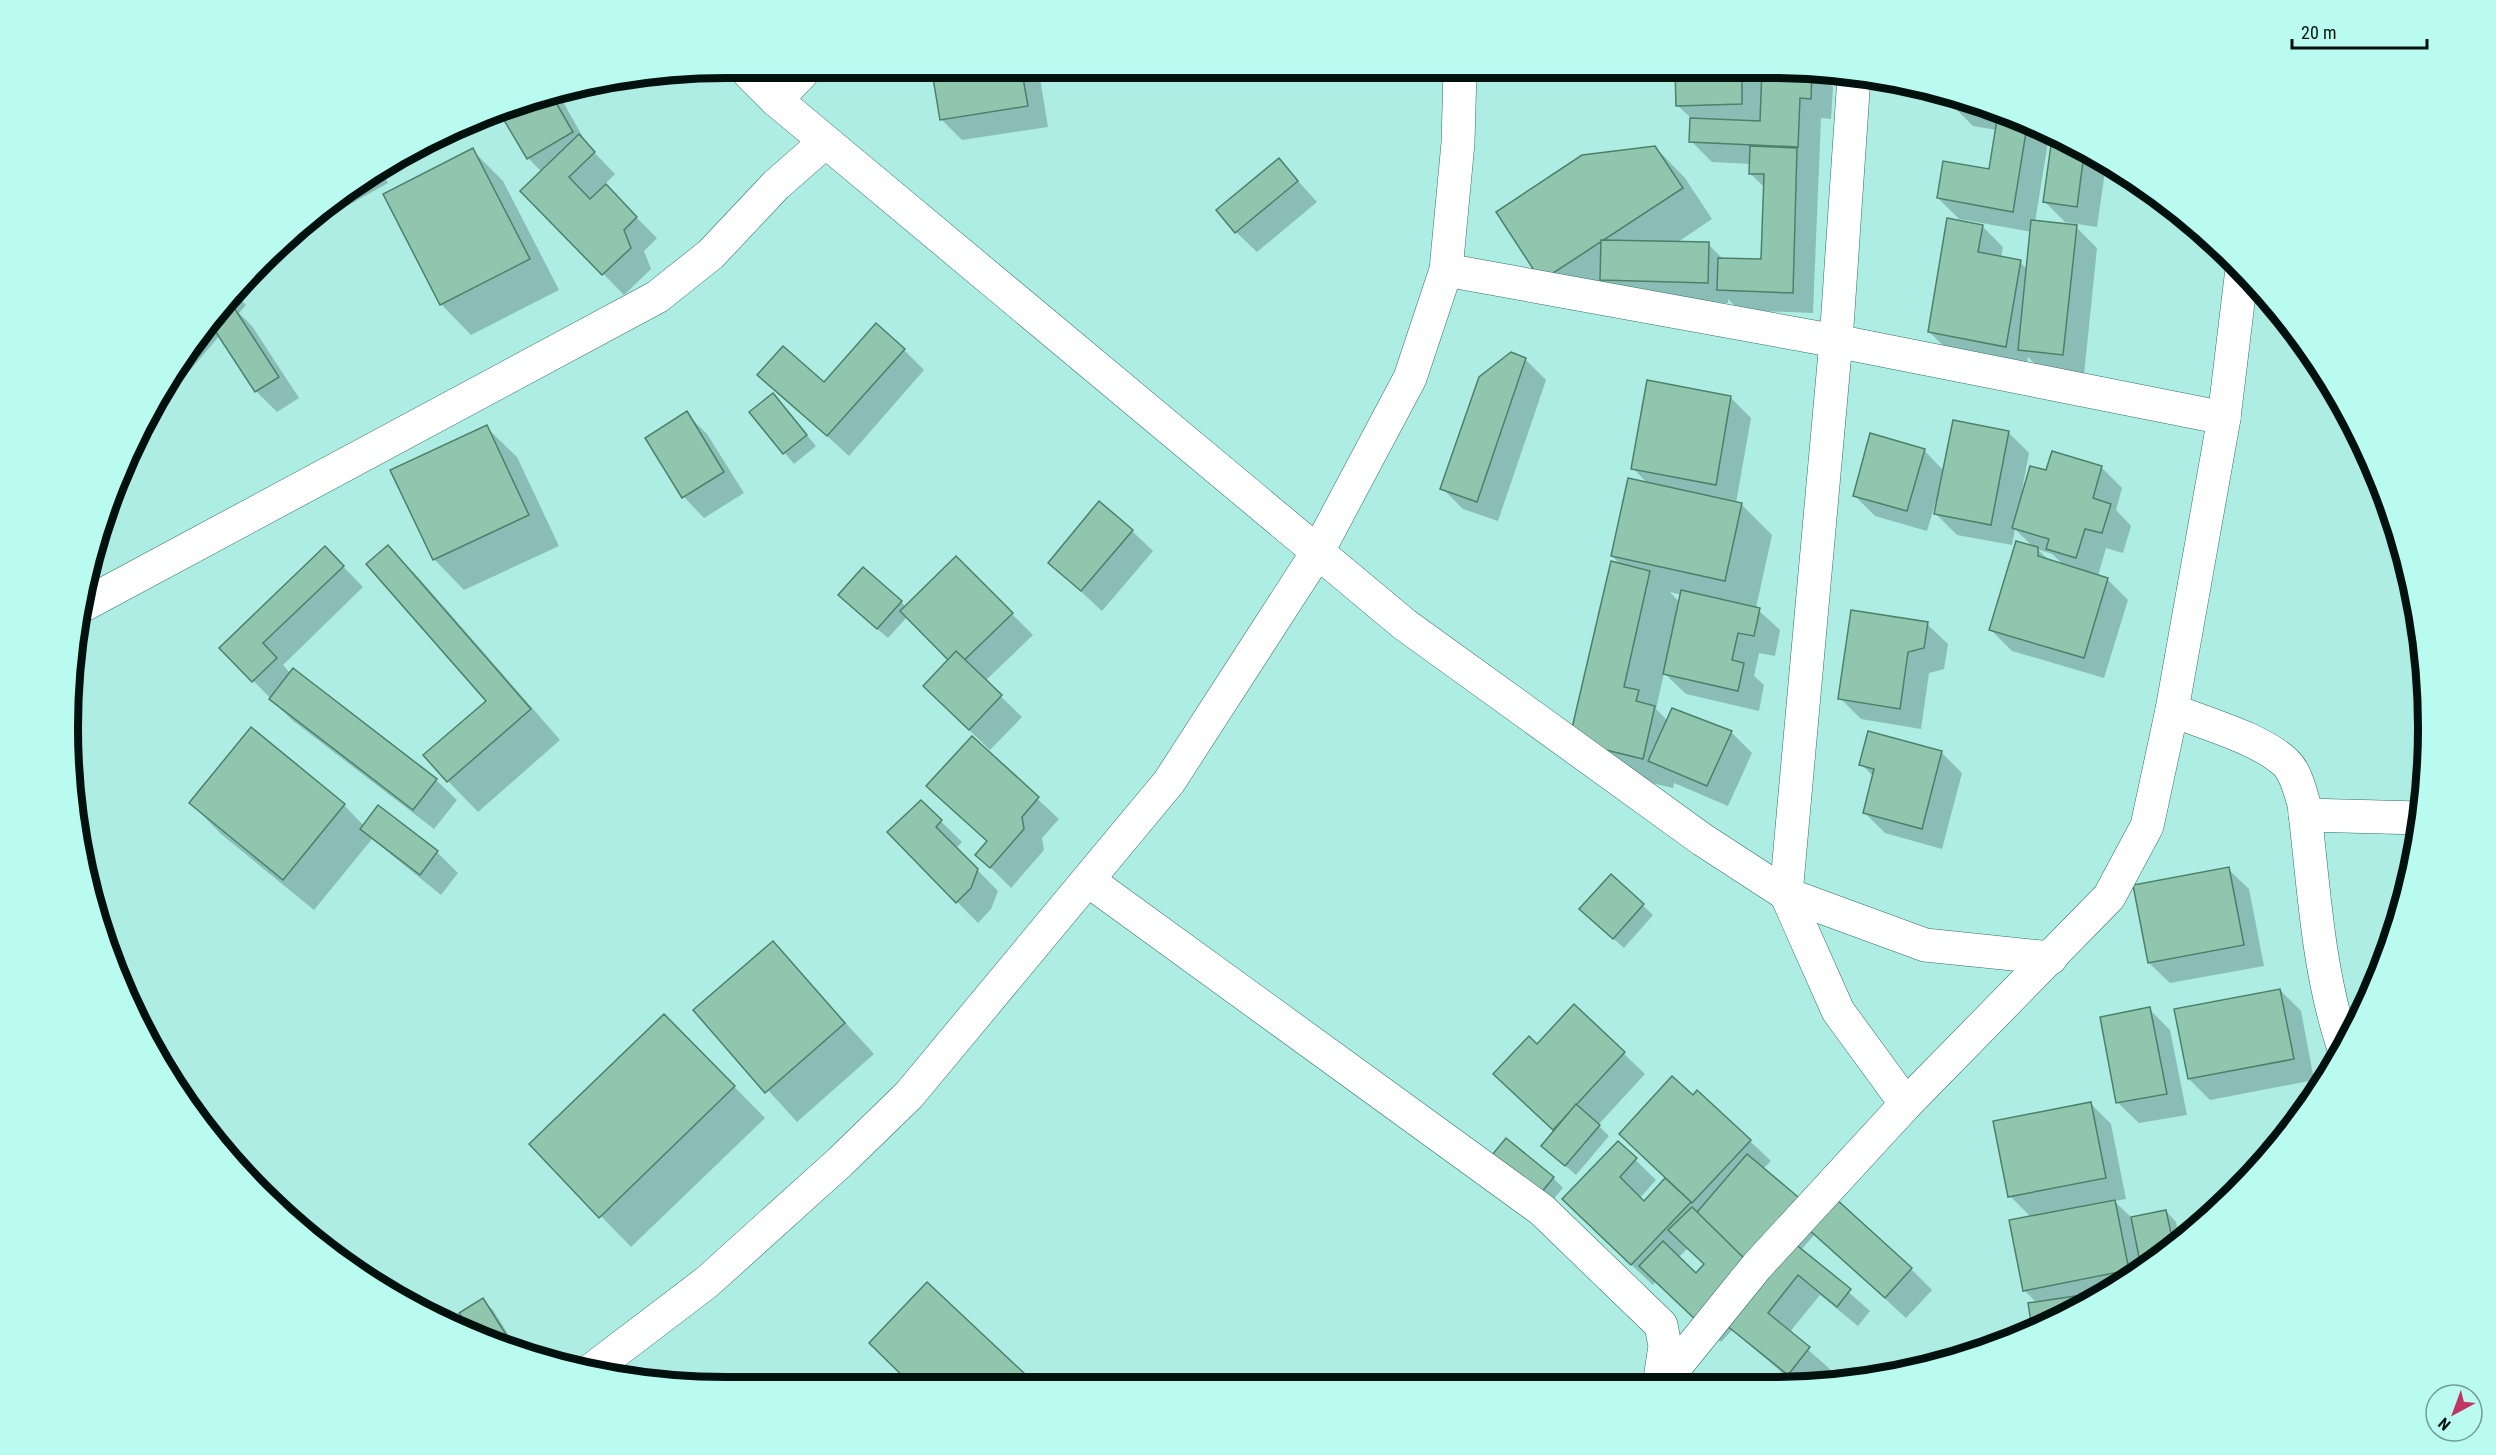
<svg xmlns="http://www.w3.org/2000/svg" width="2496" height="1455" font-family="'Roboto Condensed',sans-serif">
  <style>
    .shadow { fill: #0003; fill-rule: evenodd }
    .building { fill: #91c6ae; stroke: #4c8069; stroke-width: 1.5 }
    .lines { fill: none; stroke-linecap: round; stroke-linejoin: round }
    .minor-casing { stroke: #317068; stroke-width: 34 }
    .minor { stroke: #fff; stroke-width: 33 }
    .rim { fill: none; stroke: #00110e; stroke-width: 8 }
  </style>
  <rect width="100%" height="100%" fill="#adede4"/>
  <g class="shadow">
    <polygon points="1661,69 1661,76 1630,74 1626,70"/>
    <polygon points="1677,69 1812,69 1822,71 1821,76 1833,87 1831,119 1821,118 1813,313 1739,310 1728,299 1728,303 1623,301 1609,287 1573,311 1542,280 1655,147 1685,178 1712,219 1675,244 1708,244 1723,259 1763,261 1765,188 1750,173 1750,164 1712,162 1691,141 1692,119 1677,105"/>
    <polygon points="933,72 1039,72 1048,127 962,140 941,119"/>
    <polygon points="560,92 558,93 588,146 615,174 604,185 657,238 644,251 651,269 624,295 522,191 542,172 528,158 500,109"/>
    <polygon points="1954,97 1980,102 2049,136 2035,222 2076,227 2097,248 2084,375 2041,370 2028,357 2026,367 1950,352 1929,332 1982,226 2003,247 2001,258 2020,262 2028,270 2032,232 1959,219 1938,198 1990,171 1997,130 1973,126 1952,105"/>
    <polygon points="2053,138 2106,164 2097,227 2065,222 2044,201"/>
    <polygon points="472,150 503,181 559,290 471,335 441,304"/>
    <polygon points="1279,160 1317,202 1257,252 1236,232"/>
    <polygon points="381,170 388,183 347,206 338,196"/>
    <polygon points="234,293 246,305 239,313 252,326 299,398 277,412 256,391 220,335 176,387 168,380 179,361"/>
    <polygon points="904,350 924,370 849,456 760,375 824,384"/>
    <polygon points="1525,359 1546,380 1498,521 1463,509 1442,488"/>
    <polygon points="773,395 816,446 794,464 751,413"/>
    <path d="M1731 398 1751 418 1736 503 1741 504 1772 535 1756 608 1780 630 1775 656 1759 653 1754 676 1764 685 1759 711 1686 694 1664 673 1656 709 1668 721 1731 732 1752 753 1728 806 1674 783 1673 788 1601 771 1622 566 1612 556 1648 484 1633 468ZM1670 592 1682 595 1680 603Z"/>
    <polygon points="686,413 707,434 744,493 704,518 684,497 647,438"/>
    <polygon points="486,427 517,457 559,546 464,590 434,559"/>
    <path d="M2008 432 2029 453 2022 490 2047 472 2101 467 2122 488 2116 510 2131 526 2123 553 2106 548 2098 576 2107 579 2128 600 2104 678 2012 651 1991 630 2034 548 2015 529 2012 545 1957 535 1936 514 1938 502 1936 501 1927 531 1875 516 1854 495 1924 450 1944 471ZM2037 549 2052 554 2065 566 2050 561Z"/>
    <polygon points="1132,531 1153,551 1102,611 1050,563"/>
    <polygon points="388,547 418,577 560,740 478,812 448,781 488,701"/>
    <polygon points="325,548 363,587 283,665 291,674 436,780 457,800 434,829 292,720 221,648"/>
    <polygon points="956,558 1033,635 985,681 1022,717 990,750 945,707 950,660 907,617 888,638 850,606 901,602 906,607"/>
    <polygon points="1927,624 1948,644 1944,669 1929,673 1921,729 1861,719 1840,698"/>
    <polygon points="251,729 344,805 364,826 437,852 458,873 441,895 372,839 314,910 221,834 191,803"/>
    <polygon points="972,738 1059,819 1042,838 1044,850 1011,888 977,854 988,842 928,786"/>
    <polygon points="1941,752 1962,773 1942,849 1885,833 1865,813 1874,777 1861,764"/>
    <polygon points="921,802 962,842 956,848 998,891 991,909 978,923 889,832"/>
    <polygon points="2228,869 2249,889 2264,966 2170,983 2149,963"/>
    <polygon points="1611,876 1653,915 1624,948 1591,919"/>
    <polygon points="773,943 874,1054 797,1122 696,1011"/>
    <polygon points="2280,990 2301,1011 2314,1080 2210,1100 2189,1079"/>
    <polygon points="1574,1006 1645,1074 1598,1125 1609,1136 1576,1175 1543,1146 1555,1132 1516,1094"/>
    <polygon points="2149,1009 2170,1030 2187,1115 2139,1123 2118,1103"/>
    <polygon points="694,1046 765,1118 631,1247 531,1144"/>
    <path d="M1693 1097 1750 1141 1771 1161 1763 1169 1803 1203 1911 1269 1932 1290 1906 1318 1815 1234 1801 1250 1870 1311 1858 1326 1820 1295 1789 1333 1830 1369 1817 1385 1798 1386 1732 1330 1721 1342 1656 1281 1653 1285 1584 1220 1618 1143 1656 1180 1639 1199 1644 1203 1667 1178ZM1688 1248 1706 1265 1696 1275 1678 1258Z"/>
    <polygon points="2090,1103 2111,1124 2126,1199 2114,1201 2132,1218 2166,1211 2176,1222 2179,1237 2099,1299 2033,1329 2030,1304 2037,1303 2024,1290 2031,1217 2010,1196"/>
    <polygon points="1500,1170 1553,1178 1563,1188 1546,1208"/>
    <polygon points="483,1300 493,1310 516,1347 511,1350 473,1332 461,1313"/>
    <polygon points="871,1343 1024,1375 1034,1386 914,1386"/>
  </g>
  <g class="building">
    <polygon points="1675,69 1742,69 1742,104 1676,106"/>
    <polygon points="1762,69 1812,69 1811,99 1800,98 1798,147 1689,142 1690,118 1760,121"/>
    <polygon points="932,72 1022,72 1028,106 940,120"/>
    <polygon points="551,94 573,132 527,159 498,110"/>
    <polygon points="1953,97 1980,102 2027,126 2013,212 1937,198 1943,161 1989,169 1998,113 1950,106"/>
    <polygon points="579,134 595,152 569,177 590,199 606,184 637,217 624,230 631,248 602,275 520,191"/>
    <polygon points="2052,138 2084,154 2077,207 2043,202"/>
    <polygon points="1655,146 1683,188 1541,281 1496,212 1582,155"/>
    <polygon points="1750,146 1797,148 1793,293 1717,290 1718,258 1761,259 1764,174 1749,174"/>
    <polygon points="473,148 530,259 440,305 383,194"/>
    <polygon points="1279,158 1298,181 1235,233 1216,210"/>
    <polygon points="1947,218 1983,225 1978,252 2021,260 2006,347 1928,332"/>
    <polygon points="2031,220 2077,225 2063,355 2018,350"/>
    <polygon points="1601,240 1709,242 1708,283 1600,280"/>
    <polygon points="231,303 279,377 255,392 210,323 220,311"/>
    <polygon points="876,323 905,349 827,436 757,375 783,346 824,382"/>
    <polygon points="1511,352 1526,358 1477,502 1440,489 1479,377"/>
    <polygon points="1647,380 1731,396 1716,485 1631,469"/>
    <polygon points="773,393 807,435 783,454 749,412"/>
    <polygon points="687,411 724,472 682,498 645,438"/>
    <polygon points="1953,420 2009,431 1991,525 1934,514"/>
    <polygon points="487,425 529,515 433,560 390,470"/>
    <polygon points="1870,433 1925,449 1907,511 1853,496"/>
    <polygon points="2052,451 2102,466 2093,498 2111,504 2102,533 2085,529 2076,558 2046,549 2049,539 2012,528 2030,466 2046,470"/>
    <polygon points="1628,478 1742,503 1725,581 1611,556"/>
    <polygon points="1099,501 1133,530 1081,591 1048,563"/>
    <polygon points="2016,541 2038,547 2038,556 2108,578 2084,658 1989,630"/>
    <polygon points="388,545 531,709 447,782 423,755 486,701 366,564"/>
    <polygon points="325,546 344,566 263,643 277,658 252,682 219,648"/>
    <polygon points="956,556 1013,613 956,668 900,611"/>
    <polygon points="1611,561 1650,571 1624,687 1639,690 1636,701 1655,706 1643,759 1569,741"/>
    <polygon points="863,567 902,601 877,629 838,595"/>
    <polygon points="1681,590 1760,608 1754,636 1738,633 1732,660 1744,663 1738,691 1663,674"/>
    <polygon points="1851,610 1928,622 1924,648 1908,652 1900,709 1838,699"/>
    <polygon points="956,651 1002,695 969,730 923,686"/>
    <polygon points="293,668 437,779 413,810 269,699"/>
    <polygon points="1672,708 1732,731 1707,786 1648,761"/>
    <polygon points="251,727 345,804 283,880 189,803"/>
    <polygon points="1868,731 1942,751 1922,829 1863,813 1874,769 1859,765"/>
    <polygon points="972,736 1039,797 1022,817 1024,829 990,868 975,855 987,841 926,786"/>
    <polygon points="921,800 942,820 936,827 978,869 971,888 956,903 887,832"/>
    <polygon points="378,805 438,851 420,875 360,829"/>
    <polygon points="2229,867 2244,945 2148,963 2133,885"/>
    <polygon points="1611,874 1644,904 1613,939 1579,909"/>
    <polygon points="773,941 845,1023 765,1093 693,1010"/>
    <polygon points="2280,989 2294,1059 2188,1079 2174,1009"/>
    <polygon points="1574,1004 1625,1052 1553,1130 1493,1074 1529,1036 1537,1044"/>
    <polygon points="2150,1007 2167,1094 2116,1103 2100,1017"/>
    <polygon points="664,1014 735,1086 599,1218 529,1144"/>
    <polygon points="1672,1076 1693,1095 1697,1090 1751,1140 1692,1203 1619,1134"/>
    <polygon points="2091,1102 2106,1178 2008,1197 1993,1121"/>
    <polygon points="1576,1104 1600,1125 1565,1166 1541,1146"/>
    <polygon points="1506,1138 1554,1177 1536,1199 1488,1160"/>
    <polygon points="1618,1141 1637,1158 1620,1177 1644,1201 1665,1178 1691,1202 1631,1265 1562,1199"/>
    <polygon points="1747,1154 1804,1202 1749,1266 1692,1218"/>
    <polygon points="1835,1198 1912,1268 1885,1298 1807,1228"/>
    <polygon points="2115,1200 2129,1270 2023,1291 2009,1220"/>
    <polygon points="1692,1207 1753,1267 1699,1323 1639,1266 1663,1241 1696,1273 1704,1264 1668,1230"/>
    <polygon points="2166,1210 2173,1242 2141,1267 2131,1217"/>
    <polygon points="1789,1239 1851,1289 1837,1307 1798,1275 1768,1313 1810,1347 1788,1375 1721,1321"/>
    <polygon points="927,1282 1025,1374 1013,1386 913,1386 869,1343"/>
    <polygon points="2109,1291 2099,1299 2032,1329 2028,1303"/>
    <polygon points="483,1298 507,1336 496,1343 470,1330 459,1313"/>
  </g>
  <g class="lines">
    <defs>
      <g id="minor">
        <polyline points="749,73 776,100 1404,624 1703,840 1786,894 1925,945 2051,958"/>
        <polyline points="1854,77 1836,341 1786,894 1838,1011 1906,1104"/>
        <polyline points="776,100 802,73"/>
        <polyline points="1446,270 1836,341 2224,418"/>
        <polyline points="80,607 657,297 711,254 776,185 825,142"/>
        <path d="M2172 710C2206 724 2259 738 2285 762 2296 772 2300 791 2304 804 2314 887 2317 966 2343 1046"/>
        <polyline points="2305,815 2420,818"/>
        <polyline points="1089,881 1542,1210 1661,1325 1665,1346 1659,1386"/>
        <polyline points="594,1368 707,1282 840,1162 909,1095 1169,782 1317,553 1410,378 1446,270 1458,143 1460,70"/>
        <polyline points="1660,1386 1757,1266 1906,1104 2109,897 2147,826 2172,710 2224,418 2242,269"/>
      </g>
    </defs>
    <use href="#minor" class="minor-casing"/>
    <use href="#minor" class="minor"/>
  </g>
  <path d="M0 0H2496V1455H0ZM727 78H1769A649 649 0 0 1 2418 727V728A649 649 0 0 1 1769 1377H727A649 649 0 0 1 78 728V727A649 649 0 0 1 727 78Z" fill="#bafbf1" fill-rule="evenodd"/>
  <path class="rim" d="M727 78H1769A649 649 0 0 1 2418 727V728A649 649 0 0 1 1769 1377H727A649 649 0 0 1 78 728V727A649 649 0 0 1 727 78Z"/>
  <g transform="translate(2454 1413) rotate(221)"><circle r="28" fill="#bafbf1" stroke="#709d96" stroke-width="1.5"/>
  <path d="M0-4.5L10 22L0 15L-10 22Z" fill="#c13464"/>
  <text y="-9" font-size="16" font-weight="bold" text-anchor="middle" fill="#00110e">N</text>
  </g>
  <path d="M2292 39v9h135v-9" fill="none" stroke="#00110e" stroke-width="3"/>
  <text x="2301" y="39" font-size="18" fill="#00110e" stroke="#bafbf1" stroke-width="4.5" paint-order="stroke">20 m</text>
</svg>
